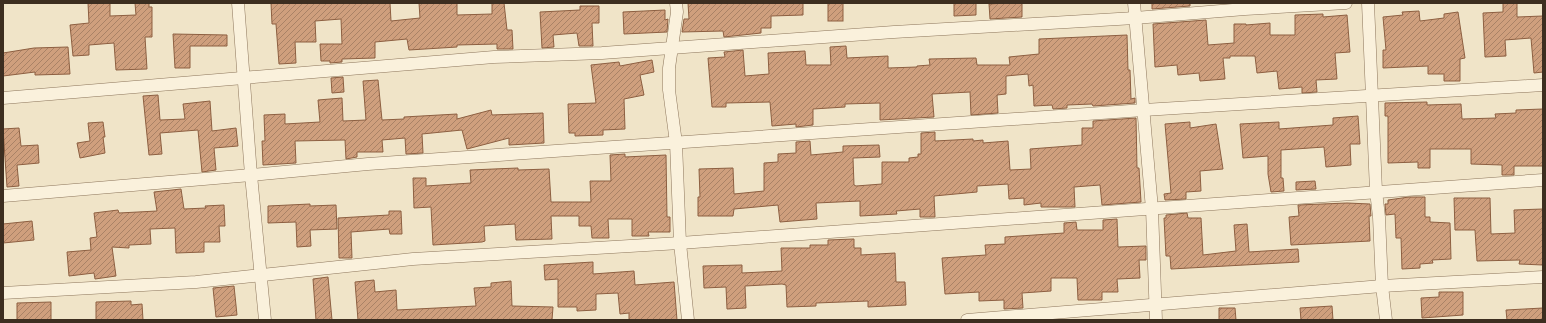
<svg xmlns="http://www.w3.org/2000/svg" width="1546" height="323" font-family="Lora,serif">
  <style>
    .building { fill: url(#building-hatch); stroke: #8d5f41 }
    .lines { fill: none; stroke-linecap: round; stroke-linejoin: round }
    .street-casing { stroke: #8d765c; stroke-width: 13 }
    .street { stroke: #faf1dc; stroke-width: 12 }
  </style>
  <defs>
    <pattern id="building-hatch" width="6" height="6" patternUnits="userSpaceOnUse"><rect width="6" height="6" fill="#cf9f7d"/><path d="M-1 1l2-2M0 6l6-6M5 7l2-2" fill="none" stroke="#a98266"/></pattern>
  </defs>
  <rect width="100%" height="100%" fill="#f0e4c8"/>
  <g class="building">
    <polygon points="88,3 110,3 110,16 136,15 135,3 149,3 149,7 152,7 152,37 145,37 147,69 116,70 114,43 89,45 89,55 73,56 70,25 89,23"/>
    <polygon points="271,3 390,3 391,21 420,18 419,3 457,3 457,15 492,14 492,3 504,3 507,30 512,30 513,49 497,49 497,44 457,45 457,47 409,50 407,39 375,42 375,58 342,59 342,62 330,63 330,61 321,61 320,44 342,44 341,19 315,21 316,42 295,42 296,63 279,64 276,24 272,24"/>
    <polygon points="688,3 803,3 803,15 771,16 771,28 761,28 761,33 724,37 723,31 682,32 684,19 689,19"/>
    <rect x="828" y="3" width="15" height="18"/>
    <polygon points="954,3 976,3 976,15 954,16"/>
    <polygon points="1006,3 1022,3 1022,17 990,19 989,4"/>
    <polygon points="1152,3 1190,3 1190,6 1152,9"/>
    <polygon points="1503,3 1517,3 1517,17 1543,16 1543,72 1534,73 1531,38 1505,40 1506,56 1485,57 1483,13 1503,12"/>
    <polygon points="580,6 599,6 599,23 592,23 593,46 579,46 577,33 553,35 554,47 542,48 540,12 580,10"/>
    <polygon points="665,10 665,20 668,19 667,32 624,34 623,12"/>
    <polygon points="1419,11 1420,21 1444,18 1444,14 1458,12 1465,58 1460,59 1460,81 1444,81 1444,74 1428,74 1428,66 1383,68 1383,50 1386,50 1383,17 1403,15 1402,12"/>
    <polygon points="1323,14 1323,17 1347,15 1350,52 1335,53 1337,79 1316,80 1317,92 1302,93 1302,87 1279,89 1277,71 1257,73 1255,56 1230,56 1230,58 1223,58 1225,79 1200,81 1199,73 1178,75 1177,65 1155,67 1153,24 1206,20 1208,45 1234,43 1234,24 1246,24 1246,25 1270,23 1270,35 1295,35 1295,15"/>
    <polygon points="173,34 227,35 227,46 190,46 190,68 175,68"/>
    <polygon points="1127,35 1128,70 1130,70 1131,99 1135,98 1135,103 1093,106 1092,104 1067,105 1067,108 1053,109 1052,105 1034,106 1033,85 1029,86 1028,74 1006,76 1006,94 997,95 998,113 971,115 970,92 932,94 934,117 880,120 880,103 845,104 845,107 813,109 813,125 796,127 796,124 772,126 770,102 726,103 726,107 712,107 708,58 725,57 724,52 743,50 745,76 769,74 768,53 805,51 806,65 831,65 830,47 846,46 847,58 888,56 888,68 917,67 917,66 930,65 929,59 976,58 977,65 1010,65 1009,57 1039,54 1039,39"/>
    <polygon points="68,47 70,74 35,75 35,72 3,76 3,53 34,48"/>
    <polygon points="652,60 654,72 640,75 644,95 624,99 625,129 603,130 603,135 575,136 575,133 569,133 568,104 596,103 591,65 619,62 620,66"/>
    <polygon points="343,77 344,92 332,93 331,78"/>
    <polygon points="378,80 382,120 404,119 404,117 457,114 457,119 491,110 492,115 543,113 544,143 509,145 509,138 467,149 462,130 422,134 423,153 406,154 405,138 382,140 383,152 357,152 357,157 346,159 345,140 295,141 296,163 263,165 262,141 265,141 264,115 285,114 285,124 320,122 318,100 342,98 343,121 366,120 363,81"/>
    <polygon points="158,95 160,120 185,119 183,104 210,101 212,131 236,128 238,146 214,148 216,170 202,172 198,130 160,133 162,154 149,155 143,96"/>
    <polygon points="1427,102 1427,105 1461,104 1462,119 1496,118 1495,114 1516,113 1516,110 1543,109 1543,166 1514,166 1514,175 1502,175 1502,165 1471,164 1471,149 1430,149 1430,168 1418,168 1418,162 1388,163 1388,116 1385,116 1385,103"/>
    <polygon points="1358,116 1360,144 1350,144 1351,165 1326,167 1324,147 1281,150 1281,178 1283,178 1284,191 1271,192 1268,174 1268,156 1243,158 1240,124 1279,122 1279,129 1333,125 1333,118"/>
    <polygon points="1136,118 1137,168 1139,168 1141,202 1102,205 1100,185 1074,187 1075,207 1041,207 1041,203 1024,205 1024,198 1009,199 1008,184 977,186 977,192 934,196 935,217 920,217 920,209 896,211 897,214 860,216 860,201 816,203 817,219 780,222 778,205 734,209 733,216 698,216 698,197 700,197 699,169 733,168 734,194 764,191 764,163 778,162 778,154 796,153 796,142 810,141 811,155 843,152 843,146 879,145 880,157 853,158 854,185 856,186 882,184 882,162 909,162 909,158 918,157 918,154 921,154 921,133 935,132 935,141 973,139 973,141 983,140 983,143 1008,141 1010,170 1031,169 1030,149 1082,145 1082,128 1093,128 1093,121"/>
    <polygon points="103,122 105,137 103,137 105,153 80,158 77,143 90,141 88,123"/>
    <polygon points="1190,122 1190,128 1216,124 1223,169 1200,171 1201,191 1186,192 1186,199 1165,200 1164,194 1171,193 1165,124"/>
    <polygon points="19,128 21,146 38,145 39,163 17,165 19,186 7,187 3,129"/>
    <polygon points="625,154 625,157 666,155 667,217 670,217 670,232 648,232 649,236 632,236 632,219 608,219 609,238 592,238 591,226 579,226 579,216 551,216 552,239 516,240 515,224 484,226 485,241 482,242 433,245 431,207 414,208 413,178 426,178 426,186 471,183 470,170 518,168 518,170 549,169 551,202 591,202 590,181 611,181 610,155"/>
    <polygon points="1315,181 1316,189 1296,190 1296,182"/>
    <polygon points="181,189 184,209 206,208 205,206 224,205 225,226 219,226 220,242 204,242 204,252 176,253 175,228 150,229 151,244 129,245 129,248 112,247 116,276 95,279 94,273 69,276 67,252 91,250 90,238 97,237 94,213 118,210 119,213 157,211 154,192"/>
    <polygon points="1409,197 1425,197 1425,217 1430,217 1430,222 1450,223 1451,259 1432,260 1433,263 1420,264 1420,268 1402,269 1401,238 1396,238 1395,214 1386,215 1385,204 1388,204 1388,200"/>
    <polygon points="1454,198 1490,198 1491,234 1515,233 1514,210 1543,209 1543,265 1519,264 1520,260 1477,261 1475,230 1455,230"/>
    <polygon points="1347,203 1370,204 1371,216 1369,216 1370,241 1291,245 1289,217 1299,216 1298,205"/>
    <polygon points="310,204 310,206 336,205 337,229 310,230 311,246 297,247 296,222 268,223 268,206"/>
    <polygon points="389,211 401,211 402,234 390,234 389,229 351,232 352,258 339,258 338,218 389,215"/>
    <polygon points="1187,213 1188,218 1201,218 1203,255 1236,251 1234,225 1247,224 1249,252 1298,249 1299,262 1171,269 1170,256 1166,256 1164,218 1166,218 1166,215"/>
    <polygon points="1117,219 1118,247 1146,246 1146,260 1139,260 1140,278 1117,279 1118,292 1102,292 1102,300 1078,300 1077,278 1051,278 1051,291 1022,293 1023,308 1004,309 1004,300 979,301 979,292 945,294 942,258 986,255 985,245 1005,244 1005,237 1064,233 1064,223 1076,222 1077,230 1103,230 1103,220"/>
    <polygon points="32,221 34,240 3,243 3,224"/>
    <polygon points="854,239 854,248 861,248 861,255 895,253 896,282 905,282 906,305 868,307 868,301 816,303 816,306 787,307 786,285 782,284 745,286 746,308 727,309 726,287 704,288 703,266 742,265 742,273 782,271 781,248 810,248 810,245 828,245 828,240"/>
    <polygon points="593,262 593,274 634,271 635,285 674,282 677,320 629,320 629,313 620,314 618,293 596,294 596,310 577,311 577,307 558,307 558,279 545,280 544,265"/>
    <polygon points="328,277 332,320 316,320 313,279"/>
    <polygon points="374,280 375,292 396,290 397,310 476,306 474,288 491,287 491,283 511,281 512,306 553,307 552,320 358,320 355,282"/>
    <polygon points="234,286 237,315 216,317 213,288"/>
    <polygon points="1439,292 1463,292 1463,315 1422,318 1421,298 1439,297"/>
    <polygon points="131,301 131,305 142,304 143,320 96,320 96,302"/>
    <polygon points="51,302 51,320 17,320 17,303"/>
    <polygon points="1332,306 1333,320 1301,320 1300,308"/>
    <polygon points="1219,308 1235,308 1236,320 1219,320"/>
    <polygon points="1543,308 1543,320 1507,320 1506,310"/>
  </g>
  <g class="lines">
    <defs>
      <g id="street">
        <polyline points="238,3 251,175 265,320"/>
        <polyline points="676,3 677,12 669,68 669,90 676,143 680,243 688,320"/>
        <polyline points="1134,3 1152,209 1156,320"/>
        <polyline points="1368,3 1376,191 1379,217 1382,286 1386,320"/>
        <polyline points="3,98 494,57 602,53 894,32 1135,18 1245,9 1346,3"/>
        <polyline points="3,196 251,175 368,164 1144,110 1543,85"/>
        <polyline points="3,293 196,282 413,259 680,243 1543,180"/>
        <polyline points="967,320 1382,286 1543,277"/>
      </g>
    </defs>
    <use href="#street" class="street-casing"/>
    <use href="#street" class="street"/>
  </g>
  <rect width="1546" height="323" fill="none" stroke="#3d2e20" stroke-width="8"/>
</svg>
